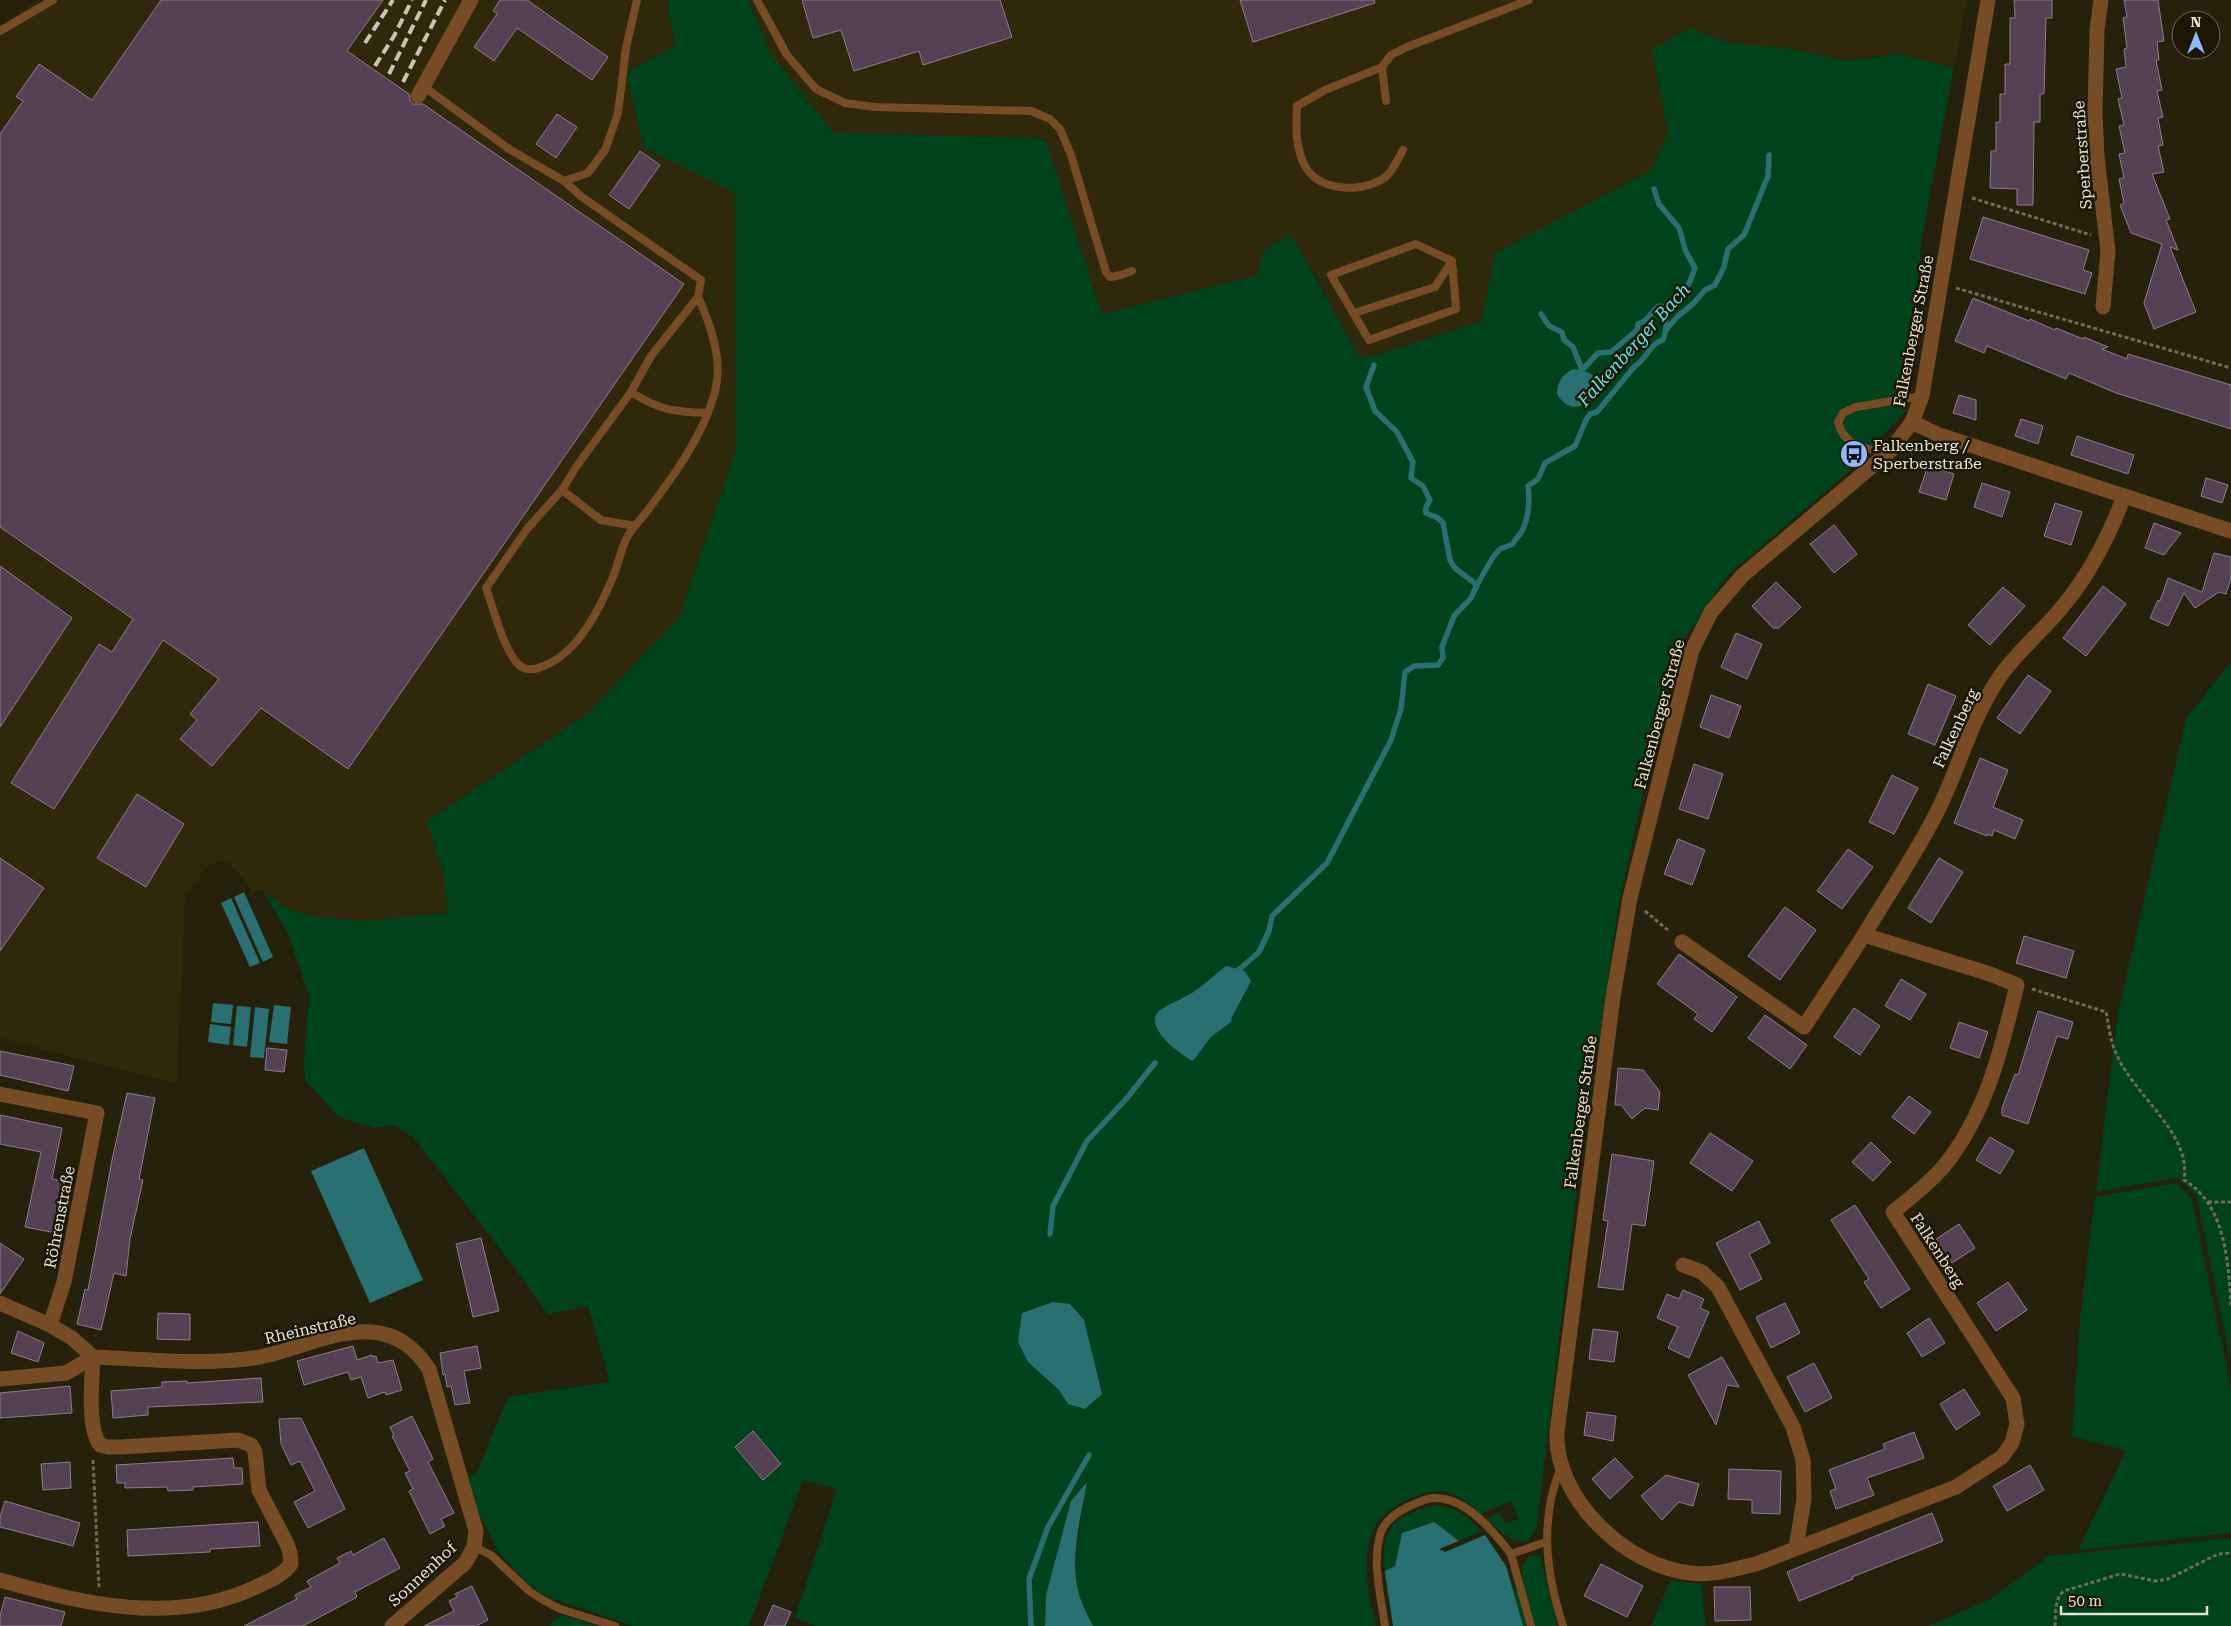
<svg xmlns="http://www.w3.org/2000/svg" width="2231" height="1626" font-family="'Roboto Serif',serif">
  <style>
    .built { fill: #2f280a }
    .green { fill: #00421b; fill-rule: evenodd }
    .water { fill: #287071 }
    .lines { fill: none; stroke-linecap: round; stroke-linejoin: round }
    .stream { stroke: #287071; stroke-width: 5.5 }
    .building { fill: #544254; stroke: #8e7b8f }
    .path { stroke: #6f6b57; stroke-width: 3; stroke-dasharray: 4 2.5; stroke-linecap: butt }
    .lane { stroke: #774c24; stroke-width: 8 }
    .street { stroke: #774c24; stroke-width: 15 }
    .rail { stroke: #c7c4b5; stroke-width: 4; stroke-dasharray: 10 5; stroke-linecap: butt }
    .labels { text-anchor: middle; stroke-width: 5; stroke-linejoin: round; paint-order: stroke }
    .street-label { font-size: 16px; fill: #e5e2d4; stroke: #1c1703 }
    .poi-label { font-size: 16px; fill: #e5e2d4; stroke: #1c1703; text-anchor: start }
    .water-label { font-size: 18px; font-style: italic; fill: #5ce5e7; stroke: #1c1703 }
  </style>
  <rect width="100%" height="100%" fill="#26210a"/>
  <g class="built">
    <polygon points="38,0 668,0 668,8 675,45 643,147 735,193 736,449 679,618 587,714 427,821 444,877 448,913 365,921 318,917 287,909 262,889 252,893 245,880 228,863 218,861 206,867 185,899 177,1084 0,1038 0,26"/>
    <polygon points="748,0 1967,0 1954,68 1900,54 1846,61 1788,48 1729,43 1691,28 1652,49 1668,135 1651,170 1495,253 1481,322 1361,359 1309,264 1263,251 1258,275 1102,314 1045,139 833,133 770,52"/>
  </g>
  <g class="green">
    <path d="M668 0H748L770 52 833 133 1045 138 1102 314 1258 275 1263 251 1291 234 1361 359 1481 322 1495 253 1651 170 1668 134 1652 49 1691 28 1729 43 1788 48 1846 61 1900 54 1954 68 1922 237 1906 411 1846 474 1727 576 1671 660 1618 910 1574 1214 1537 1527 1529 1540C1511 1546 1499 1530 1486 1519L1500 1513 1505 1524 1519 1519 1511 1501 1481 1514C1454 1492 1444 1484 1409 1499 1401 1503 1390 1508 1383 1515 1357 1543 1368 1593 1376 1626H1093C1088 1616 1082 1605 1079 1594 1069 1557 1084 1520 1086 1483L1071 1501 1046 1595 1045 1626H814L795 1617 837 1489 803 1480 749 1626H633L548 1597 529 1585 499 1553 477 1509 468 1477 476 1474 508 1397 610 1382 588 1306 548 1314 504 1254 413 1137 393 1125 375 1128 339 1117 305 1080 304 1061 309 997 288 934 262 889 287 909 318 917 365 921 448 913 444 877 427 821 587 714 679 618 736 449 735 193 643 147 627 73 675 45 668 8ZM1211 977 1239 1003 1232 1017 1231 1022 1211 1037 1193 1061 1158 1012 1195 991ZM1053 1302 1102 1394 1085 1409 1068 1404 1059 1390 1028 1362 1023 1313Z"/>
    <polygon points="2231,662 2231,1362 2196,1195 2178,1178 2096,1192 2118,1012 2186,719"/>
    <polygon points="2176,1183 2192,1199 2231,1388 2231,1533 2078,1550 2126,1451 2072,1436 2080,1318 2095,1197"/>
    <path d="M1433 1505C1454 1505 1468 1517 1482 1531L1459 1541 1433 1522 1402 1533 1395 1566 1438 1549 1445 1552 1485 1535 1506 1566 1515 1591 1524 1587C1522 1576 1519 1561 1531 1555L1540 1556 1557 1626H1393C1389 1600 1374 1544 1394 1523 1404 1514 1421 1509 1433 1505Z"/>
    <polygon points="2231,1538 2231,1626 1928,1626 1989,1600 2049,1556"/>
    <polygon points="1670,1581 1701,1584 1706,1626 1651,1626"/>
    <polygon points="561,1615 600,1626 548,1626"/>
  </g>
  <g class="water">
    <path d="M1574 369C1626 373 1578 432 1557 394 1557 382 1562 374 1574 369Z"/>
    <polygon points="244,892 273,957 263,962 234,897"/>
    <polygon points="231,898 260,963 250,967 221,903"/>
    <path d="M1226 966 1245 971 1251 981 1232 1017 1231 1022 1211 1037 1193 1061C1181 1055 1144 1028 1158 1012 1163 1007 1185 997 1192 993 1204 985 1215 974 1226 966Z"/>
    <polygon points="213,1003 233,1005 231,1024 211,1022"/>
    <polygon points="274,1005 291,1007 287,1044 269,1042"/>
    <polygon points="237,1006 251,1007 247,1047 233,1045"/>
    <polygon points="255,1007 269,1009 264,1058 250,1057"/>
    <polygon points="210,1024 231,1027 229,1045 208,1042"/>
    <polygon points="364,1148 423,1280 370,1303 311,1171"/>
    <polygon points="1053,1302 1070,1304 1084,1320 1102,1394 1085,1409 1068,1404 1059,1390 1028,1362 1018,1342 1022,1313"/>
    <path d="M1087 1482C1081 1518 1069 1558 1079 1594 1082 1605 1088 1616 1093 1626H1045L1046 1595 1071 1501Z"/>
    <polygon points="1434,1522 1459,1541 1439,1549 1445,1552 1485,1535 1506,1566 1523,1626 1393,1626 1385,1571 1395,1566 1402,1533"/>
  </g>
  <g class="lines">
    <g class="stream">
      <polyline points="1654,189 1659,204 1679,228 1686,252 1695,268 1689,284 1665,307 1666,330"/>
      <path d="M1541 314 1549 326 1562 332 1564 340 1573 347 1582 370 1598 353 1611 352 1637 330 1638 324C1647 322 1651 312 1659 306L1665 307"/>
      <polyline points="1374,365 1366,387 1375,411 1397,432 1413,462 1411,478 1423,486 1430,500 1426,507 1426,513 1438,518 1443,523 1450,560 1455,568 1477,585"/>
      <path d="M1234 974 1259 952 1269 931 1272 916 1327 863 1391 740 1401 709 1405 672 1414 666 1438 665 1443 658 1442 647 1454 616 1471 598 1477 585 1493 557 1500 549 1513 544C1515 539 1520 535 1522 531 1529 517 1530 502 1528 486L1538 479 1545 463 1575 446 1586 420 1590 414 1597 412 1634 367C1646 360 1650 343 1663 340L1666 330 1677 317 1693 304 1705 290 1715 285 1724 267 1728 249 1744 235 1768 176 1769 155"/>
      <polyline points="1050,1234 1053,1206 1087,1141 1126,1099 1155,1063"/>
      <polyline points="1031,1626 1029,1579 1048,1527 1089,1455"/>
    </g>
  </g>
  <g class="building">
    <polygon points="161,0 383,0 347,51 409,94 410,100 413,104 423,104 684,284 348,769 261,708 212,766 180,739 197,720 190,714 219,679 163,640 54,809 11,783 99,644 112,652 133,619 0,527 0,134 23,101 16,97 39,64 92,100"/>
    <polygon points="500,0 527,0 608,57 592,80 517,28 494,61 474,47 497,14 493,11"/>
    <polygon points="802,0 1000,0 1012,37 923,65 919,51 854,71 841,30 813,38"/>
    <polygon points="1240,0 1374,0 1375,3 1253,42"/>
    <polygon points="2014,0 2052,0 2052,18 2046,18 2044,94 2040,94 2040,122 2034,122 2033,205 2017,205 2017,189 1990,188 1991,151 1996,151 1996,122 2000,122 2000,94 2005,94 2005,64 2010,64 2010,18 2015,18"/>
    <polygon points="2124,0 2158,0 2164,41 2157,42 2159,60 2156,60 2162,90 2157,91 2163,117 2158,118 2163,145 2158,146 2164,172 2152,174 2170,219 2166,220 2178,250 2170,247 2196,312 2154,329 2144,303 2162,244 2131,233 2120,205 2124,203 2119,179 2124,178 2119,154 2125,153 2119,126 2124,125 2118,99 2122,98 2116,69 2126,67 2124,49 2127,48 2123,18 2127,17"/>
    <polygon points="557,114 577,127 556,158 536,144"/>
    <polygon points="640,151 660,165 629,209 609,195"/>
    <polygon points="1983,217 2089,250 2083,270 2092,273 2085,294 1970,259"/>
    <polygon points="1973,298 2029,321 2030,319 2055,330 2056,328 2083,339 2084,337 2108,347 2102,349 2127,359 2128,354 2231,385 2231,429 2116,393 2069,373 2066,379 1987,346 1984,353 1955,341"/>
    <polygon points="1959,395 1976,400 1976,420 1953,413"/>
    <polygon points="2021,419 2043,426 2038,444 2015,436"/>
    <polygon points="2077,436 2134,455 2128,474 2071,455"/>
    <polygon points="1928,465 1954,474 1946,500 1919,492"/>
    <polygon points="2206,478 2228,485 2222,503 2201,496"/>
    <polygon points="1982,483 2010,492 2002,517 1974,507"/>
    <polygon points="2055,503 2082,512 2071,545 2044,536"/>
    <polygon points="2154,523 2181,533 2164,555 2145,548"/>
    <polygon points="1834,525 1857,554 1834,573 1810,544"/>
    <polygon points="2214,553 2231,557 2231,578 2226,594 2219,592 2195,608 2184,593 2168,626 2150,618 2158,600 2160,601 2168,578 2202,592"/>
    <polygon points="0,566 72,618 0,727"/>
    <polygon points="1776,582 1801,607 1779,628 1773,628 1752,606"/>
    <polygon points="2103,586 2126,604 2086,656 2063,638"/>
    <polygon points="2003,587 2025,606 1990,645 1968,625"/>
    <polygon points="1736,633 1762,644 1747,679 1721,667"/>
    <polygon points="2028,675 2051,691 2020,734 1997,718"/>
    <polygon points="1928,684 1956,696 1935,745 1908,734"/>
    <polygon points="1711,695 1741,706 1729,738 1700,727"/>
    <polygon points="1980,758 2008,770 1993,807 2023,820 2015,839 1994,830 1992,836 1987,834 1987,836 1954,823"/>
    <polygon points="1694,764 1723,774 1708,819 1679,809"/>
    <polygon points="1892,775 1918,788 1894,834 1869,822"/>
    <polygon points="137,794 184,824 146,887 97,858"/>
    <polygon points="1678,839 1705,850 1692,885 1664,874"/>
    <polygon points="1848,849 1873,867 1842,909 1817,891"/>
    <polygon points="0,858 44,888 0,951"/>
    <polygon points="1939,858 1963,872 1931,923 1908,908"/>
    <polygon points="1785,907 1816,930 1780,980 1748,956"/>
    <polygon points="2024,936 2074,951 2066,978 2016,963"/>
    <polygon points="1679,954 1737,997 1712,1032 1694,1019 1698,1014 1657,984"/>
    <polygon points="1901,979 1926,994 1910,1020 1885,1006"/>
    <polygon points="1854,1008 1880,1026 1860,1055 1834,1037"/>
    <polygon points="2038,1011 2073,1022 2068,1039 2057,1036 2028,1124 2002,1115 2002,1108 2015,1074 2018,1075"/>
    <polygon points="1765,1015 1807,1045 1790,1069 1748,1038"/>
    <polygon points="1959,1022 1988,1032 1979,1058 1950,1048"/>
    <polygon points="267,1048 287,1050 284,1072 265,1070"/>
    <polygon points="0,1051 74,1066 68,1091 0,1075"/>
    <polygon points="1618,1068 1643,1070 1660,1092 1658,1110 1645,1108 1632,1119 1621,1105 1615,1105"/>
    <polygon points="127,1093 155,1098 139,1179 143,1180 130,1239 126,1276 114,1273 101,1330 77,1324 85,1289 88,1290 112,1160"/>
    <polygon points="1909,1096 1931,1112 1914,1134 1892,1117"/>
    <polygon points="0,1115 62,1128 52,1179 66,1182 56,1233 25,1227 41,1152 0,1144"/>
    <polygon points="1710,1133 1753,1161 1732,1191 1690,1163"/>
    <polygon points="1990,1137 2014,1151 2000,1174 1976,1160"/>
    <polygon points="1871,1142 1891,1162 1873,1181 1852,1162"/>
    <polygon points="1612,1154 1654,1161 1645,1226 1632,1224 1623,1290 1598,1287 1608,1221 1603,1220"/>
    <polygon points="1855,1205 1910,1289 1881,1308 1864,1282 1869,1279 1831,1220"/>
    <polygon points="1759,1221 1770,1243 1749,1254 1762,1279 1740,1290 1716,1243"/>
    <polygon points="1959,1224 1975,1248 1952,1263 1936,1239"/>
    <polygon points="481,1238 499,1311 473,1317 456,1244"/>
    <polygon points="0,1243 24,1259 0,1294"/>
    <polygon points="2008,1282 2027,1310 1996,1331 1977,1303"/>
    <polygon points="1683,1290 1704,1299 1700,1308 1709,1312 1689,1358 1668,1348 1678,1327 1657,1318 1667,1294 1679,1299"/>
    <polygon points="1785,1303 1800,1333 1771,1348 1756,1317"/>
    <polygon points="158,1313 190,1314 190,1340 157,1339"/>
    <polygon points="1929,1318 1945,1343 1922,1357 1907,1333"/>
    <polygon points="1593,1329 1618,1332 1614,1362 1589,1359"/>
    <polygon points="18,1331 44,1343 38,1362 11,1353"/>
    <polygon points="353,1346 357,1360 372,1355 373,1357 376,1356 378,1363 393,1360 402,1390 386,1395 385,1392 368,1398 361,1377 351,1380 348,1372 304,1385 297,1361"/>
    <polygon points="477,1346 481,1368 464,1371 470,1403 455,1405 451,1386 447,1387 445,1374 443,1375 440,1353"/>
    <polygon points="1722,1357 1739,1387 1727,1385 1716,1425 1688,1375"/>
    <polygon points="1814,1363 1832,1398 1805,1412 1787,1377"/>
    <polygon points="261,1378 263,1402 148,1407 148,1415 113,1418 111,1391 162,1387 162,1382 187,1381 187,1383"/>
    <polygon points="70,1386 72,1413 0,1418 0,1393"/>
    <polygon points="1964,1389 1980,1414 1956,1430 1940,1404"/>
    <polygon points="1587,1412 1616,1416 1613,1441 1584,1435"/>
    <polygon points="412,1416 433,1459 428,1462 454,1513 441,1519 445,1526 430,1534 409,1491 413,1489 405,1473 410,1471 392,1436 394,1435 390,1427"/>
    <polygon points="301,1418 345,1509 308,1528 294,1502 315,1491 300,1461 291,1465 281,1444 279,1419"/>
    <polygon points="753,1431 781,1464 763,1480 735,1447"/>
    <polygon points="1914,1432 1924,1458 1867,1478 1874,1495 1836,1509 1830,1491 1836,1489 1829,1470 1885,1449 1883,1444"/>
    <polygon points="233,1458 234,1468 242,1468 243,1484 193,1487 193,1490 168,1491 167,1487 125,1488 125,1483 117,1483 116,1465"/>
    <polygon points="1615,1458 1633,1477 1610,1499 1592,1479"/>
    <polygon points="70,1462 71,1488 43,1490 41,1464"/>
    <polygon points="2030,1465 2044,1490 2007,1511 1993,1486"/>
    <polygon points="1729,1469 1781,1471 1780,1514 1752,1513 1752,1500 1728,1499"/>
    <polygon points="1666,1475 1699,1484 1693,1506 1679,1502 1662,1520 1641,1496"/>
    <polygon points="5,1501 80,1523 73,1546 0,1527 0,1517"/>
    <polygon points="1932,1513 1943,1541 1852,1577 1853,1579 1799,1601 1787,1572"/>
    <polygon points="258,1522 260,1546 210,1549 210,1552 128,1556 127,1530"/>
    <polygon points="384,1538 400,1568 355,1592 357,1597 303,1626 244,1626 297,1599 295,1595 311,1587 307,1581 340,1563 337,1558 351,1551 353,1555"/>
    <polygon points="1601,1564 1643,1586 1627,1617 1584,1596"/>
    <polygon points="472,1586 488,1620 476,1626 424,1626 454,1611 449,1601 457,1597 455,1594"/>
    <polygon points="1714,1587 1750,1587 1751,1620 1715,1621"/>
    <polygon points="5,1597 65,1612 61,1626 0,1626 0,1616"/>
    <polygon points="773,1605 791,1612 785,1626 764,1626"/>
  </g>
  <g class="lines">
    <g class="path">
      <polyline points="1972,198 2091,235"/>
      <polyline points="1956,288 2231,368"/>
      <polyline points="1645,911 1669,931"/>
      <path d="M2032 989 2106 1012C2109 1025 2110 1041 2116 1053 2133 1095 2192 1133 2184 1180 2226 1205 2228 1262 2231 1306"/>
      <polyline points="2208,1202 2231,1202"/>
      <polyline points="93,1460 99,1587"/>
      <path d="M2055 1626C2056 1615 2054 1598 2064 1591L2120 1574 2156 1581 2168 1579 2218 1554 2231 1553"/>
    </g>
    <g class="lane">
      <polyline points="757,0 787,55 816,89 845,103 875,107 1031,111 1050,119 1060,129 1071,155 1106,272 1110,277 1121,275 1132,271"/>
      <polyline points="0,31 53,0"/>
      <path d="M1382 67 1325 90 1297 106C1296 127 1295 147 1305 166 1318 190 1355 192 1377 182 1391 177 1396 162 1403 150"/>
      <polyline points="423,86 509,149 564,181 588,173 605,150 618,113 626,48 637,0"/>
      <polyline points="1386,101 1382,67 1391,55 1407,47 1529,0"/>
      <path d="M564 181 582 197 701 280 698 297 651 356 631 392 576 467 562 490 527 529 486 588C493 607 506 661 524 668 532 671 539 668 546 665 579 651 600 608 613 577 619 563 621 546 629 534 634 526 642 518 648 510 675 474 703 436 715 392 723 362 711 325 698 297"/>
      <polygon points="1416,244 1452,261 1456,309 1369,340 1331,275"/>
      <polyline points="1354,313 1435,287 1452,261"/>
      <path d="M631 392C659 410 674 412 707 413"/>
      <path d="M1888 451C1865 450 1844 446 1838 422L1843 413 1856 407 1922 396"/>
      <polyline points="562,490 601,520 635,526"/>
      <path d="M1561 1467C1539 1520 1546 1573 1563 1626"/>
      <polyline points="474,1547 491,1555 529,1591 543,1600 560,1609 615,1626"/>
      <path d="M1385 1626C1381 1596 1372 1565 1380 1535 1384 1521 1395 1513 1408 1507 1417 1503 1427 1497 1437 1498 1467 1499 1494 1532 1511 1554"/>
      <polyline points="1531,1626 1511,1554 1546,1542"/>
    </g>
    <g class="street">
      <polyline points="2101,0 2097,30 2095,113 2097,157 2108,251 2103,307"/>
      <polyline points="418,96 471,0"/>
      <path d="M1912 422 1937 434 2124 496C2109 537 2087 578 2059 611 2040 633 2012 657 1997 681 1971 721 1959 767 1939 808 1917 853 1889 893 1864 935L1990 974 2017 985C2002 1047 1986 1115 1944 1166 1930 1183 1910 1198 1893 1212L2013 1398 2017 1424 2012 1443 2002 1457 1956 1487 1756 1564C1735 1569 1713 1576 1691 1573 1627 1567 1554 1499 1557 1432L1613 997 1630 898 1692 650 1711 612 1743 575 1890 451 1912 422 1922 396 1988 0"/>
      <polyline points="2124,496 2231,531"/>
      <polyline points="1682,942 1804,1027 1864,935"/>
      <polyline points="0,1094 97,1113 64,1282 50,1325"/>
      <polyline points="1683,1265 1702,1272 1718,1287 1793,1427 1803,1460 1804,1499 1796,1548"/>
      <path d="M0 1303 50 1325 72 1338 93 1357C146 1359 207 1366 260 1357 298 1350 339 1326 379 1333 402 1337 416 1350 429 1369L476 1531 474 1547 465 1563 392 1626"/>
      <polyline points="0,1379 66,1373 93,1357"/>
      <path d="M0 1580C83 1604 174 1626 256 1587 269 1581 282 1576 291 1564L290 1553 287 1544 259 1490 255 1452 251 1445 238 1440 121 1447H108L100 1445C87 1428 92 1379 93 1357"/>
    </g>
    <g class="rail">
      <polyline points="365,43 393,0"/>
      <polyline points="375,66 394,36 412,0"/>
      <polyline points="389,74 426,0"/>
      <polyline points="403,82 445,0"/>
    </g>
  </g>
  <defs>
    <symbol id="bus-disc" viewBox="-11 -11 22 22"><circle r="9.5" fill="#8db9fc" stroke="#1c1703"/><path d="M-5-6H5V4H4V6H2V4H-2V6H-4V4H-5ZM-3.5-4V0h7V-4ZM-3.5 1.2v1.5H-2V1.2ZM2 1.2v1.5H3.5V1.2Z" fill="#111"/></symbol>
  </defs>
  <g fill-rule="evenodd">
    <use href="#bus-disc" x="1838" y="438" width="32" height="32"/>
  </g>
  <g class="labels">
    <g class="street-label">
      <text transform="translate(2082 155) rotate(-94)" y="6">Sperberstraße</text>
      <text transform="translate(1913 331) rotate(-79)" y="6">Falkenberger Straße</text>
      <text transform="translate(1659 714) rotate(-75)" y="6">Falkenberger Straße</text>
      <text transform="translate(1955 728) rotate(-65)" y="6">Falkenberg</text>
      <text transform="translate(1580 1112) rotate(-82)" y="6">Falkenberger Straße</text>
      <text transform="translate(59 1217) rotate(-79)" y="6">Röhrenstraße</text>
      <text transform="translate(1938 1250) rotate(57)" y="6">Falkenberg</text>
      <text transform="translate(310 1328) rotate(-13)" y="6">Rheinstraße</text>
      <text transform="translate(422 1574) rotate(-43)" y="6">Sonnenhof</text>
    </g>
    <g class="poi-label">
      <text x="1873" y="451">Falkenberg /<tspan x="1873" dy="18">Sperberstraße</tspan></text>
    </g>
    <g class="water-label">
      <text transform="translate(1634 345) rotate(-48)" y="6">Falkenberger Bach</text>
    </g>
  </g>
  <g transform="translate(2196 35)"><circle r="24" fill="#1c1703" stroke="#6c6857"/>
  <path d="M0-4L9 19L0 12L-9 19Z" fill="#8db9fc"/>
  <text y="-8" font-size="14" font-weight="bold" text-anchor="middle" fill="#e5e2d4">N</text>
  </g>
  <path d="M2061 1606v8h146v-8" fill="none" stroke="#e5e2d4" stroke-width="2.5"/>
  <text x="2068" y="1606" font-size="15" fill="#e5e2d4" stroke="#1c1703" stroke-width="4" paint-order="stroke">50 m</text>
</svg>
